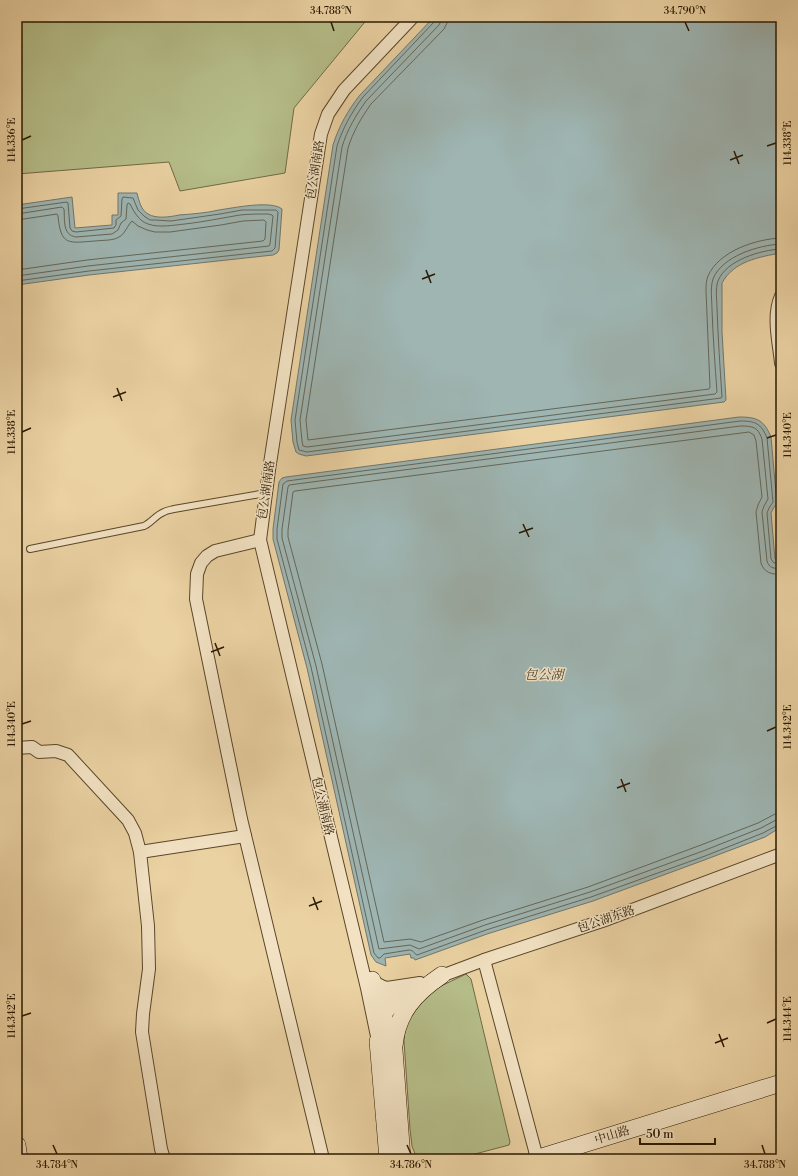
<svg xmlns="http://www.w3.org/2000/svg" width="798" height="1176" font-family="'Libre Bodoni','Noto Serif SC',serif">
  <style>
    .green { fill: #b5bd88; stroke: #706a45 }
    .water { fill: #9eb5b2; stroke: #70766c }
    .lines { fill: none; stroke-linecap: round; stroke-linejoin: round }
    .shore { stroke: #64665a; stroke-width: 1 }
    .lane-casing { stroke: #5a462a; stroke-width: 8 }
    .street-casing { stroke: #5a462a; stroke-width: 14 }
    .secondary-casing { stroke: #2a1802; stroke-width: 18 }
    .lane { stroke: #f2e2c3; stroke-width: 6 }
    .street { stroke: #f2e2c3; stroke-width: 12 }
    .secondary { stroke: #f2e2c3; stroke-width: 17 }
    .ticks { fill: none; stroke: #2a1802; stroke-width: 1.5 }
    .labels { text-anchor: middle; stroke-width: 3; stroke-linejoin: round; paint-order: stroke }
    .street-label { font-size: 12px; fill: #2a1802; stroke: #f2e2c3 }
    .water-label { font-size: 13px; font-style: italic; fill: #4d4737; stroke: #f2e2c3 }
    .neatline { fill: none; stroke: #2a1802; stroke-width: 1.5 }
    .ticks-label { font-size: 10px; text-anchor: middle; fill: #2a1802 }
  </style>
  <rect width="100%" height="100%" fill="#ebd2a3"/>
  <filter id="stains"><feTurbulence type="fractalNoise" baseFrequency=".005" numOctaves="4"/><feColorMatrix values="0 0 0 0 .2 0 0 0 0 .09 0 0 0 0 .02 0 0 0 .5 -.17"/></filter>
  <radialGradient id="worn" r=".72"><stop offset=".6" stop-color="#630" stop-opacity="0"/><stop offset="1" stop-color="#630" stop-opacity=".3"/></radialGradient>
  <g class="green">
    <polygon points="17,17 369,17 294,108 285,173 180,191 169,162 17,174"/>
    <polygon points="466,974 471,979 510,1142 509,1145 456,1159 417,1159 412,1146 410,1129 404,1041 405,1029 413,1009 437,988"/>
  </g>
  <g class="water">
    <path d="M434 17H781V253C759 257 734 261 722 283V332L726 400 724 402 306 456 299 454 296 452 293 442 291 420 333 145C339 126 348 110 360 95Z"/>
    <path d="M118 193H137C139 201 141 210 148 214 156 219 170 217 179 215 192 214 206 213 219 210 233 208 271 200 282 209L279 250 277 253 273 255 89 275 17 285V205L72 197 75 228 112 225V215H118Z"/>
    <path d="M739 417C757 417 764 420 771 437L777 505 774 507 771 513 775 559H781V827L765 837 707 859 593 901 487 934 415 960 414 958H411L410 954 385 958 386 966 376 962 371 955 307 668 273 539V529L279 482 282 478 286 477Z"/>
  </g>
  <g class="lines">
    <g class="shore">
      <path d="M437 17 435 21 363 97C351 113 343 128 337 146L295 420 297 442 299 450 307 452 721 398 722 397C720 367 718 338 717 308 717 300 715 289 718 281 726 260 761 250 781 249"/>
      <path d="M442 17 441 21 439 25 366 101C356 115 347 130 342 147L300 420 302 441 303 446 307 447 715 394 717 392C715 365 713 337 712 310 712 300 710 288 713 279 722 256 759 245 781 244"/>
      <path d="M448 17 447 23 444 29 371 104C361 118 353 132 348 148L306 420 308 440 709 389 710 387 706 291C706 286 706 281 708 276 719 251 756 239 781 238"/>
      <polyline points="17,209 67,202 68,203 70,228 72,231 76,232 114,228 116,225 116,220 121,216 122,199 123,197 133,198 138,210 144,216 150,220 155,220 171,221 220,214 242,210 276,210 278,212 275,248 272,251 89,271 17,281"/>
      <path d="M17 214 62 207 64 209C65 219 62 235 76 237L112 234 118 230 121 223 126 219 127 205 128 203 130 204C134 212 139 221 148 224 159 228 174 225 185 224 203 222 222 218 240 215 249 214 259 214 268 214L272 215 273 216 270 244 269 246 88 266 17 276"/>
      <path d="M17 220 57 214 58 216C61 246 68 243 95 241 102 240 113 241 119 237 125 234 127 226 132 221L138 226 147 230 155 232H170L221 225 243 221 264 220 266 222 265 239 263 241 87 260 17 270"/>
      <path d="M781 563H774L771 559 767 513 769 508 773 502 767 438C761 423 755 421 740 421L287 481 283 484 277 529V539L311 667 374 953 378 958H380L384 954 409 950C414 950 414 954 417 955L486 930 591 897 705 856 763 833 778 825 781 824"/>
      <path d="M781 568C774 569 769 568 767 561L762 512 764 506 768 499 762 439C758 427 753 426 740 426L289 485 288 487 282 529V538L316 666 379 949 410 945 419 949 485 925 590 892 703 851 761 828 776 820 781 819"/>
      <path d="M781 574C771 575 764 572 761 563L756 512 758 505 762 497 756 441 754 435 749 432 295 491 293 492 288 530V537L322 664 384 942 410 939 421 942 483 920 588 887 701 845 758 823 775 814 781 813"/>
    </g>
    <defs>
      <path id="lane" d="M30 549 144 526C152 522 156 515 164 512 167 510 171 510 174 509L266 493"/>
      <g id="street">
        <path d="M781 296C772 316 779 342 781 363"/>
        <polyline points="260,540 215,551 207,556 201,563 197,574 196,599 241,819 323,1159"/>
        <polyline points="17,748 32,747 39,752 56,751 68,755 128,820 135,833 140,852 148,926 149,969 143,1014 142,1032 161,1149 164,1159"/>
        <polyline points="140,852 245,836"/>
        <polyline points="484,960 537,1158"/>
        <path d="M370 978C375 983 379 986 387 988L420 983"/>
        <polyline points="436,978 484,960 608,919 781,854"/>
        <path d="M371 993C382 1001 395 995 407 992"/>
        <path d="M381 1022C388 1008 404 995 418 987"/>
        <polyline points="378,1041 367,988 260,540 269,470 321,134 328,114 344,90 413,17"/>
      </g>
      <g id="secondary">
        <polyline points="372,980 394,1050 402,1159"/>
        <polyline points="378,1041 388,1159"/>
        <path d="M394 1046C397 1013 415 993 442 975"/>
        <polyline points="17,1145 19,1159"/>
        <polyline points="535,1159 781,1083"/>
      </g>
    </defs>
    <use href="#lane" class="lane-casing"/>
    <use href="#street" class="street-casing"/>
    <use href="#secondary" class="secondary-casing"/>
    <use href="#lane" class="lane"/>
    <use href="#street" class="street"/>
    <use href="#secondary" class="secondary"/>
  </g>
  <path class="ticks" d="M331 22 334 31M685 22 689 31M22 140 31 136M767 146 776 143M734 151 739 164M730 160 743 155M426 270 431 283M422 279 435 274M117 388 122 401M113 397 126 392M22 432 31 428M767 438 776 435M523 524 529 537M519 533 533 528M215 643 220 656M211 652 224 647M22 724 31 721M767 731 776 727M621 779 626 792M617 788 630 783M313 897 318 910M309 906 322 901M22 1016 31 1013M767 1023 776 1019M719 1034 724 1047M715 1043 728 1038M53 1145 57 1154M407 1145 411 1154M762 1145 765 1154"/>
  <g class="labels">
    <g class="street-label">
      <text transform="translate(315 170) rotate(-81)" y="4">包公湖南路</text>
      <text transform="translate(266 490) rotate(-82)" y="4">包公湖南路</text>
      <text transform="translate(323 806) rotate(77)" y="4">包公湖南路</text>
      <text transform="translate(606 919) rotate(-19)" y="4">包公湖东路</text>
      <text transform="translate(612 1135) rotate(-17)" y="4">中山路</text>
    </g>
    <g class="water-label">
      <text x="544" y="679">包公湖</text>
    </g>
  </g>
  <rect width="798" height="1176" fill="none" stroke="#ebd2a3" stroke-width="44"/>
  <path d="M640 1138v6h75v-6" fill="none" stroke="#2a1802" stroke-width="2"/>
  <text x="646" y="1138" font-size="12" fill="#2a1802" stroke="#f2e2c3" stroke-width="3" paint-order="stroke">50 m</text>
  <rect x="22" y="22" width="754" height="1132" class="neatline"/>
  <g class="ticks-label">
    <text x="331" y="14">34.788°N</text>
    <text x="685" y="14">34.790°N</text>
    <text transform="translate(11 140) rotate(-90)" y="4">114.336°E</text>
    <text transform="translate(787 143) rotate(-90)" y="4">114.338°E</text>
    <text transform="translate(11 432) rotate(-90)" y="4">114.338°E</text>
    <text transform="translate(787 435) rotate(-90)" y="4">114.340°E</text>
    <text transform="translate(11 724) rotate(-90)" y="4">114.340°E</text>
    <text transform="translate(787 727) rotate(-90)" y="4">114.342°E</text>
    <text transform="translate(11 1016) rotate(-90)" y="4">114.342°E</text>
    <text transform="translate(787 1019) rotate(-90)" y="4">114.344°E</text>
    <text x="57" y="1168">34.784°N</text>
    <text x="411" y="1168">34.786°N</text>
    <text x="765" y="1168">34.788°N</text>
  </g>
  <rect width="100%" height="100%" filter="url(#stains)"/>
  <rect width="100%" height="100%" fill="url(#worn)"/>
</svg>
